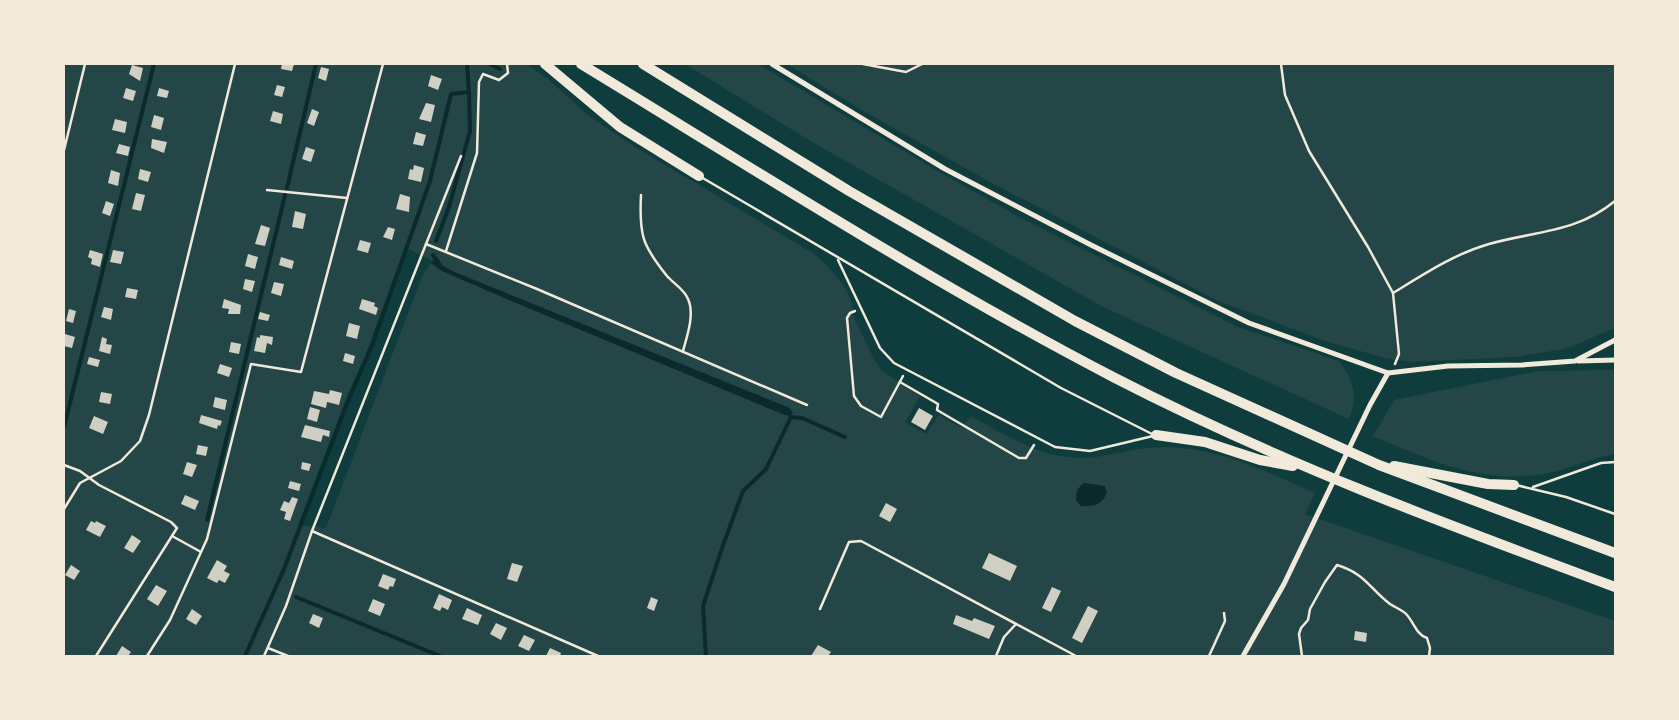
<svg xmlns="http://www.w3.org/2000/svg" width="1679" height="720" font-family="'Alegreya Sans',sans-serif">
  <style>
    .green { fill: #244646; fill-rule: evenodd }
    .water { fill: #0a2a2b }
    .lines { fill: none; stroke-linecap: round; stroke-linejoin: round }
    .stream { stroke: #0a2a2b; stroke-width: 4 }
    .building { fill: #cfcfc3 }
    .path { stroke: #f1e9da; stroke-width: 2.5 }
    .service { stroke: #f1e9da; stroke-width: 2.5 }
    .minor { stroke: #f1e9da; stroke-width: 5 }
    .motorway { stroke: #f1e9da; stroke-width: 10 }
  </style>
  <rect width="100%" height="100%" fill="#0f3d3e"/>
  <g class="green">
    <path d="M64 64H526L548 79 589 116 635 147 813 253C830 267 855 292 853 316L874 359 882 371 920 396 905 422 926 434 939 415 960 427 972 417C1009 437 1051 464 1096 457 1125 452 1153 444 1183 448 1230 453 1272 474 1315 493L1305 514 1615 621V656H64ZM405 247 452 271 793 414 785 415 507 299 442 271 431 263 423 274 326 528 298 525 349 391 365 356Z"/>
    <path d="M685 64H758L934 169 1021 218 1238 327 1339 361C1354 380 1358 397 1349 419L1103 307 814 143Z"/>
    <polygon points="787,64 1615,64 1615,328 1565,349 1515,357 1411,362 1385,358 1325,341 1216,300 988,181 860,109"/>
    <path d="M1615 370V454C1592 457 1572 469 1549 473 1484 486 1432 461 1373 436L1394 400 1539 371Z"/>
  </g>
  <g class="water">
    <polygon points="433,260 452,271 790,408 793,414 785,415 507,299 442,271 431,263"/>
    <path d="M1084 483 1105 486 1107 493C1101 505 1094 507 1081 506L1076 501C1076 492 1077 488 1084 483Z"/>
  </g>
  <g class="lines">
    <g class="stream">
      <polyline points="490,64 500,69"/>
      <polyline points="287,188 316,64"/>
      <polyline points="436,241 449,207 470,131 469,92"/>
      <polyline points="433,255 440,265"/>
      <polyline points="791,417 802,418 845,437"/>
      <polyline points="64,427 154,64"/>
      <polyline points="207,520 285,195"/>
      <polyline points="296,597 440,656"/>
      <polyline points="245,656 284,569 346,406 373,343 430,181 451,94 469,92 467,64"/>
      <polyline points="706,656 703,606 722,548 743,491 766,469 791,417 787,412"/>
    </g>
  </g>
  <g class="building">
    <polygon points="282,64 294,64 292,71 281,69"/>
    <polygon points="132,65 143,68 140,81 129,74"/>
    <polygon points="321,67 329,69 326,81 318,78"/>
    <polygon points="431,75 442,79 438,90 428,86"/>
    <polygon points="277,85 285,87 282,97 274,95"/>
    <polygon points="126,88 136,91 133,101 123,98"/>
    <polygon points="159,88 169,91 167,98 157,96"/>
    <polygon points="426,103 435,105 431,122 419,119"/>
    <polygon points="312,109 319,112 314,126 307,123"/>
    <polygon points="273,111 283,114 281,124 270,121"/>
    <polygon points="154,115 164,118 161,130 151,127"/>
    <polygon points="115,119 127,122 125,133 112,130"/>
    <polygon points="416,132 426,135 423,146 413,144"/>
    <polygon points="152,139 167,142 164,153 151,148"/>
    <polygon points="119,144 130,147 128,156 116,153"/>
    <polygon points="306,147 315,150 311,162 302,159"/>
    <polygon points="414,165 424,168 421,182 408,179 410,169 413,170"/>
    <polygon points="140,169 151,172 148,182 138,179"/>
    <polygon points="111,170 120,173 118,186 108,183"/>
    <polygon points="136,193 145,195 141,211 132,209"/>
    <polygon points="400,194 410,197 409,212 396,209"/>
    <polygon points="106,201 114,204 110,216 102,213"/>
    <polygon points="295,211 306,214 303,229 292,227"/>
    <polygon points="261,225 270,228 265,246 255,244"/>
    <polygon points="388,227 395,229 392,240 383,237"/>
    <polygon points="360,240 371,243 368,253 357,250"/>
    <polygon points="90,250 103,254 100,267 91,264 92,259 88,257"/>
    <polygon points="113,250 124,252 121,264 110,262"/>
    <polygon points="248,254 258,257 255,269 245,266"/>
    <polygon points="281,257 294,261 292,269 279,265"/>
    <polygon points="245,279 255,281 252,292 243,289"/>
    <polygon points="274,282 284,284 281,296 271,293"/>
    <polygon points="127,288 138,290 136,299 125,297"/>
    <polygon points="224,299 241,305 240,314 228,314 229,309 222,308"/>
    <polygon points="362,299 375,303 374,306 378,308 376,315 359,309"/>
    <polygon points="104,307 113,309 111,320 101,317"/>
    <polygon points="69,309 76,311 73,323 66,321"/>
    <polygon points="260,312 270,315 268,321 258,319"/>
    <polygon points="349,323 360,326 357,339 346,336"/>
    <polygon points="65,334 75,337 72,348 64,346"/>
    <polygon points="260,335 273,337 272,345 267,343 265,353 254,351 257,337 260,338"/>
    <polygon points="102,337 107,339 106,344 112,345 110,354 99,351"/>
    <polygon points="231,342 241,344 239,354 229,352"/>
    <polygon points="345,353 355,356 353,364 343,361"/>
    <polygon points="89,357 100,360 98,367 87,364"/>
    <polygon points="220,364 232,368 229,377 217,373"/>
    <polygon points="330,390 342,393 339,405 327,402 326,408 311,404 314,391 329,394"/>
    <polygon points="101,392 112,394 110,404 99,402"/>
    <polygon points="215,397 227,400 225,410 213,407"/>
    <polygon points="310,407 320,410 317,422 307,419"/>
    <polygon points="919,408 933,416 925,430 911,422"/>
    <polygon points="201,415 222,421 220,426 218,425 217,429 199,423"/>
    <polygon points="94,416 108,422 103,434 89,428"/>
    <polygon points="305,425 330,431 329,437 323,435 321,442 301,437"/>
    <polygon points="198,445 208,447 206,456 196,454"/>
    <polygon points="187,462 197,465 192,477 183,474"/>
    <polygon points="302,462 311,464 309,471 301,469"/>
    <polygon points="290,481 301,484 299,491 288,488"/>
    <polygon points="185,495 199,501 195,510 181,504"/>
    <polygon points="292,497 298,499 290,521 284,519 286,512 280,510 284,501 289,503"/>
    <polygon points="886,503 897,509 890,522 879,516"/>
    <polygon points="91,521 95,523 96,521 106,526 100,537 86,530"/>
    <polygon points="132,535 141,541 133,553 124,548"/>
    <polygon points="989,553 1017,566 1010,581 982,568"/>
    <polygon points="217,560 227,566 224,571 230,574 225,583 219,580 217,583 207,578"/>
    <polygon points="512,563 523,566 517,582 507,579"/>
    <polygon points="71,565 80,571 74,580 65,575"/>
    <polygon points="383,574 396,579 393,587 390,586 388,590 378,586"/>
    <polygon points="156,585 167,591 158,606 147,599"/>
    <polygon points="1052,587 1061,591 1051,612 1042,608"/>
    <polygon points="439,594 452,600 448,610 442,607 440,611 433,608"/>
    <polygon points="651,597 658,600 654,611 647,608"/>
    <polygon points="373,599 385,604 380,616 368,611"/>
    <polygon points="1088,606 1098,611 1082,643 1072,638"/>
    <polygon points="467,608 482,615 478,625 462,619"/>
    <polygon points="192,609 202,616 196,625 186,619"/>
    <polygon points="313,614 323,618 319,628 309,623"/>
    <polygon points="956,615 972,621 974,618 995,626 989,639 953,624"/>
    <polygon points="496,623 507,628 501,640 490,634"/>
    <polygon points="1355,631 1367,633 1366,642 1354,640"/>
    <polygon points="524,635 535,640 529,651 518,646"/>
    <polygon points="818,645 831,652 828,656 811,656"/>
    <polygon points="122,646 131,652 128,656 116,656"/>
    <polygon points="550,648 561,653 560,656 546,656"/>
  </g>
  <g class="lines">
    <g class="path">
      <polyline points="863,64 906,72 922,64"/>
      <polyline points="1281,64 1285,95 1309,151 1368,247 1393,293 1399,354 1395,364"/>
      <polyline points="64,150 85,64"/>
      <polyline points="267,190 347,198"/>
      <path d="M641 195C639 235 642 245 667 276 673 283 685 290 688 299 695 314 687 336 683 351"/>
      <polyline points="426,244 537,289 807,405"/>
      <polyline points="446,251 477,153 479,82 483,74 499,80 508,73 507,64"/>
      <path d="M1393 293C1424 274 1454 254 1489 244 1535 231 1576 233 1615 201"/>
      <polyline points="855,311 850,313 847,318 854,396 861,406 881,417 903,376"/>
      <polyline points="900,382 938,404 937,410 1019,458 1026,458 1034,445"/>
      <polyline points="64,465 80,471 99,485 171,522 177,528 96,656"/>
      <polyline points="64,509 80,483 121,461 140,441 149,415 235,64"/>
      <polyline points="312,531 598,656"/>
      <polyline points="172,536 201,552"/>
      <polyline points="820,609 849,542 861,541 1076,656"/>
      <polyline points="268,648 288,656"/>
      <polyline points="147,656 170,620 207,539 251,364 301,372 383,64"/>
      <polyline points="264,656 286,606 312,531 461,156"/>
      <polyline points="996,656 1004,637 1016,624"/>
      <polyline points="1209,656 1225,621 1224,613"/>
      <path d="M1302 656 1299 634 1301 628 1308 620 1310 609 1325 582 1337 565C1366 574 1369 588 1390 604 1396 608 1403 610 1407 615 1414 623 1417 635 1427 638L1430 648 1429 656"/>
    </g>
    <g class="service">
      <polyline points="701,177 1061,388 1154,435"/>
      <polyline points="838,260 880,348 894,363 1055,447 1090,451 1153,436"/>
      <polyline points="1516,485 1566,497 1615,514"/>
      <polyline points="1533,487 1601,463 1615,462"/>
    </g>
    <g class="minor">
      <polyline points="772,64 945,169 1091,245 1249,323 1388,373 1448,366 1522,365 1575,361 1615,340"/>
      <polyline points="1578,361 1615,360"/>
      <polyline points="1243,656 1284,584 1370,405 1388,373"/>
    </g>
    <g class="motorway">
      <polyline points="545,64 620,127 699,176"/>
      <path d="M581 64C757 171 932 283 1115 378 1276 461 1445 524 1615 587"/>
      <polyline points="643,64 849,191 1075,321 1176,373 1379,465 1615,553"/>
      <polyline points="1156,435 1205,442 1260,460 1293,466"/>
      <polyline points="1394,466 1488,484 1514,485"/>
    </g>
  </g>
  <rect width="1679" height="720" fill="none" stroke="#f1e9da" stroke-width="130"/>
</svg>
